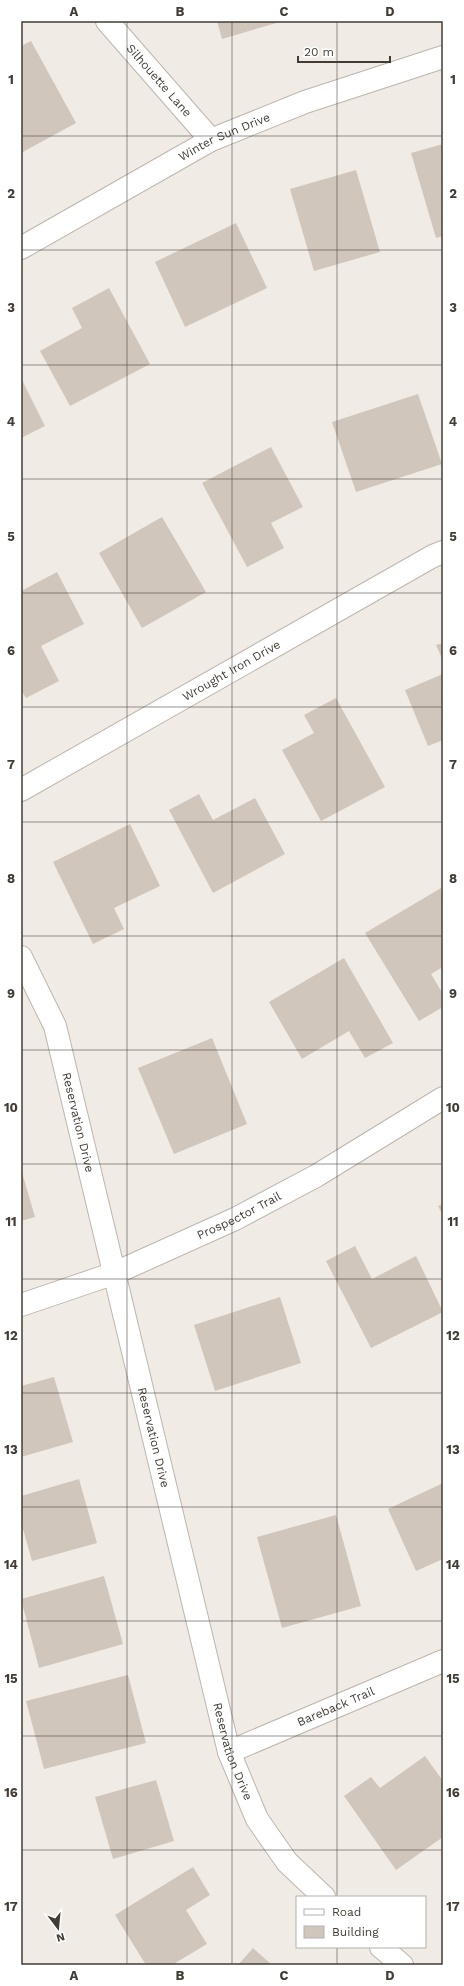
<svg xmlns="http://www.w3.org/2000/svg" width="464" height="1986" font-family="'Work Sans',sans-serif">
  <style>
    .building { fill: #d1c6bc }
    .lines { fill: none; stroke-linecap: round; stroke-linejoin: round }
    .minor-casing { stroke: #beb5ac; stroke-width: 24 }
    .minor { stroke: #fff; stroke-width: 22 }
    .grid { fill: none; stroke: #423c35; stroke-width: 1; stroke-opacity: 0.55 }
    .labels { text-anchor: middle; stroke-width: 3.5; stroke-linejoin: round; paint-order: stroke }
    .street-label { font-size: 12px; fill: #423c35; stroke: #fff }
    .neatline { fill: none; stroke: #423c35; stroke-width: 1.5 }
    .grid-label { font-size: 13px; text-anchor: middle; font-weight: bold; fill: #423c35 }
  </style>
  <rect width="100%" height="100%" fill="#f0ece5"/>
  <g class="building">
    <polygon points="217,21 283,21 222,39"/>
    <polygon points="31,41 76,123 21,153 21,46"/>
    <polygon points="443,144 443,236 436,238 411,153"/>
    <polygon points="356,170 380,252 314,271 290,189"/>
    <polygon points="236,223 267,288 185,327 155,262"/>
    <polygon points="109,288 150,364 70,406 40,351 82,328 72,308"/>
    <polygon points="21,378 45,426 21,438"/>
    <polygon points="418,394 442,464 356,492 332,422"/>
    <polygon points="271,447 303,507 271,523 284,548 247,567 202,483"/>
    <polygon points="162,517 206,592 142,628 99,553"/>
    <polygon points="57,572 84,624 41,646 59,681 26,698 21,690 21,591"/>
    <polygon points="443,643 443,661 436,645"/>
    <polygon points="443,674 443,740 428,746 405,690"/>
    <polygon points="336,698 385,787 321,821 282,750 314,733 304,715"/>
    <polygon points="199,794 213,820 255,798 285,854 213,893 169,810"/>
    <polygon points="130,824 160,886 114,908 124,929 93,944 53,862"/>
    <polygon points="441,888 443,891 443,967 431,974 443,994 443,1007 419,1021 365,933"/>
    <polygon points="344,958 393,1043 365,1058 349,1031 302,1059 269,1002"/>
    <polygon points="212,1038 247,1124 174,1154 138,1068"/>
    <polygon points="21,1169 35,1217 21,1221"/>
    <polygon points="443,1204 443,1215 438,1206"/>
    <polygon points="355,1246 372,1279 416,1256 443,1312 371,1348 326,1261"/>
    <polygon points="280,1297 301,1363 215,1391 194,1325"/>
    <polygon points="54,1377 73,1442 21,1457 21,1386"/>
    <polygon points="79,1479 97,1543 32,1561 21,1522 21,1496"/>
    <polygon points="443,1483 443,1559 416,1571 388,1509"/>
    <polygon points="336,1515 361,1606 282,1628 257,1537"/>
    <polygon points="104,1576 123,1644 39,1668 21,1599"/>
    <polygon points="128,1675 146,1743 44,1769 26,1701"/>
    <polygon points="425,1756 443,1781 443,1837 396,1870 344,1796 371,1777 380,1788"/>
    <polygon points="156,1780 174,1841 113,1859 95,1797"/>
    <polygon points="193,1867 210,1895 186,1910 207,1944 172,1965 146,1965 115,1915"/>
    <polygon points="253,1948 272,1965 238,1965"/>
  </g>
  <g class="lines">
    <defs>
      <g id="minor">
        <path id="s1" d="M107 21 211 140"/>
        <path id="s2" d="M21 248 211 140 305 102 443 57"/>
        <path id="s3" d="M21 790 433 556 443 552"/>
        <path id="s4" d="M21 957 55 1026 229 1752 257 1819 287 1862 324 1897"/>
        <path id="s5" d="M21 1305 115 1273 235 1219 316 1176 443 1098"/>
        <path id="s6" d="M229 1752 443 1661"/>
        <polyline points="381,1947 402,1965"/>
      </g>
    </defs>
    <use href="#minor" class="minor-casing"/>
    <use href="#minor" class="minor"/>
  </g>
  <path class="grid" d="M127 21V1965M232 21V1965M337 21V1897M21 136H443M21 250H443M21 365H443M21 479H443M21 593H443M21 707H443M21 822H443M21 936H443M21 1050H443M21 1164H443M21 1279H443M21 1393H443M21 1507H443M21 1621H443M21 1736H443M21 1850H443M337 1947V1965"/>
  <g class="labels">
    <g class="street-label">
      <text dy="4" stroke="none"><textPath href="#s1" startOffset="79">Silhouette Lane</textPath></text>
      <text dy="4" stroke="none"><textPath href="#s2" startOffset="232">Winter Sun Drive</textPath></text>
      <text dy="4" stroke="none"><textPath href="#s3" startOffset="242">Wrought Iron Drive</textPath></text>
      <text dy="4" stroke="none"><textPath href="#s4" startOffset="176">Reservation Drive</textPath></text>
      <text dy="4" stroke="none"><textPath href="#s5" startOffset="236">Prospector Trail</textPath></text>
      <text dy="4" stroke="none"><textPath href="#s4" startOffset="500">Reservation Drive</textPath></text>
      <text dy="4" stroke="none"><textPath href="#s6" startOffset="116">Bareback Trail</textPath></text>
      <text dy="4" stroke="none"><textPath href="#s4" startOffset="824">Reservation Drive</textPath></text>
    </g>
  </g>
  <rect width="464" height="1986" fill="none" stroke="#ffffff" stroke-width="44"/>
  <rect x="296" y="1896" width="130" height="52" fill="#ffffff" stroke="#b3b1ae"/>
  <rect x="304" y="1909" width="20" height="6" fill="#ffffff" stroke="#b3b1ae"/>
  <text x="332" y="1916" font-size="12" fill="#423c35">Road</text>
  <rect x="304" y="1926" width="20" height="12" fill="#d1c6bc" stroke="#b3b1ae"/>
  <text x="332" y="1936" font-size="12" fill="#423c35">Building</text>
  <g transform="translate(58 1928) rotate(164)" stroke="#ffffff" stroke-width="3" paint-order="stroke">
  <path d="M0-3L7 15L0 10L-7 15Z" fill="#423c35"/>
  <text y="-6" font-size="11" font-weight="bold" text-anchor="middle" fill="#423c35">N</text>
  </g>
  <path d="M298 56v6h92v-6" fill="none" stroke="#423c35" stroke-width="2"/>
  <text x="304" y="56" font-size="12" fill="#423c35" stroke="#ffffff" stroke-width="3" paint-order="stroke">20 m</text>
  <rect x="22" y="22" width="420" height="1942" class="neatline"/>
  <g class="grid-label">
    <text x="74" y="16">A</text>
    <text x="180" y="16">B</text>
    <text x="284" y="16">C</text>
    <text x="390" y="16">D</text>
    <text x="11" y="84">1</text>
    <text x="453" y="84">1</text>
    <text x="11" y="198">2</text>
    <text x="453" y="198">2</text>
    <text x="11" y="312">3</text>
    <text x="453" y="312">3</text>
    <text x="11" y="426">4</text>
    <text x="453" y="426">4</text>
    <text x="11" y="541">5</text>
    <text x="453" y="541">5</text>
    <text x="11" y="655">6</text>
    <text x="453" y="655">6</text>
    <text x="11" y="769">7</text>
    <text x="453" y="769">7</text>
    <text x="11" y="883">8</text>
    <text x="453" y="883">8</text>
    <text x="11" y="998">9</text>
    <text x="453" y="998">9</text>
    <text x="11" y="1112">10</text>
    <text x="453" y="1112">10</text>
    <text x="11" y="1226">11</text>
    <text x="453" y="1226">11</text>
    <text x="11" y="1340">12</text>
    <text x="453" y="1340">12</text>
    <text x="11" y="1454">13</text>
    <text x="453" y="1454">13</text>
    <text x="11" y="1569">14</text>
    <text x="453" y="1569">14</text>
    <text x="11" y="1683">15</text>
    <text x="453" y="1683">15</text>
    <text x="11" y="1797">16</text>
    <text x="453" y="1797">16</text>
    <text x="11" y="1911">17</text>
    <text x="453" y="1911">17</text>
    <text x="74" y="1980">A</text>
    <text x="180" y="1980">B</text>
    <text x="284" y="1980">C</text>
    <text x="390" y="1980">D</text>
  </g>
</svg>
